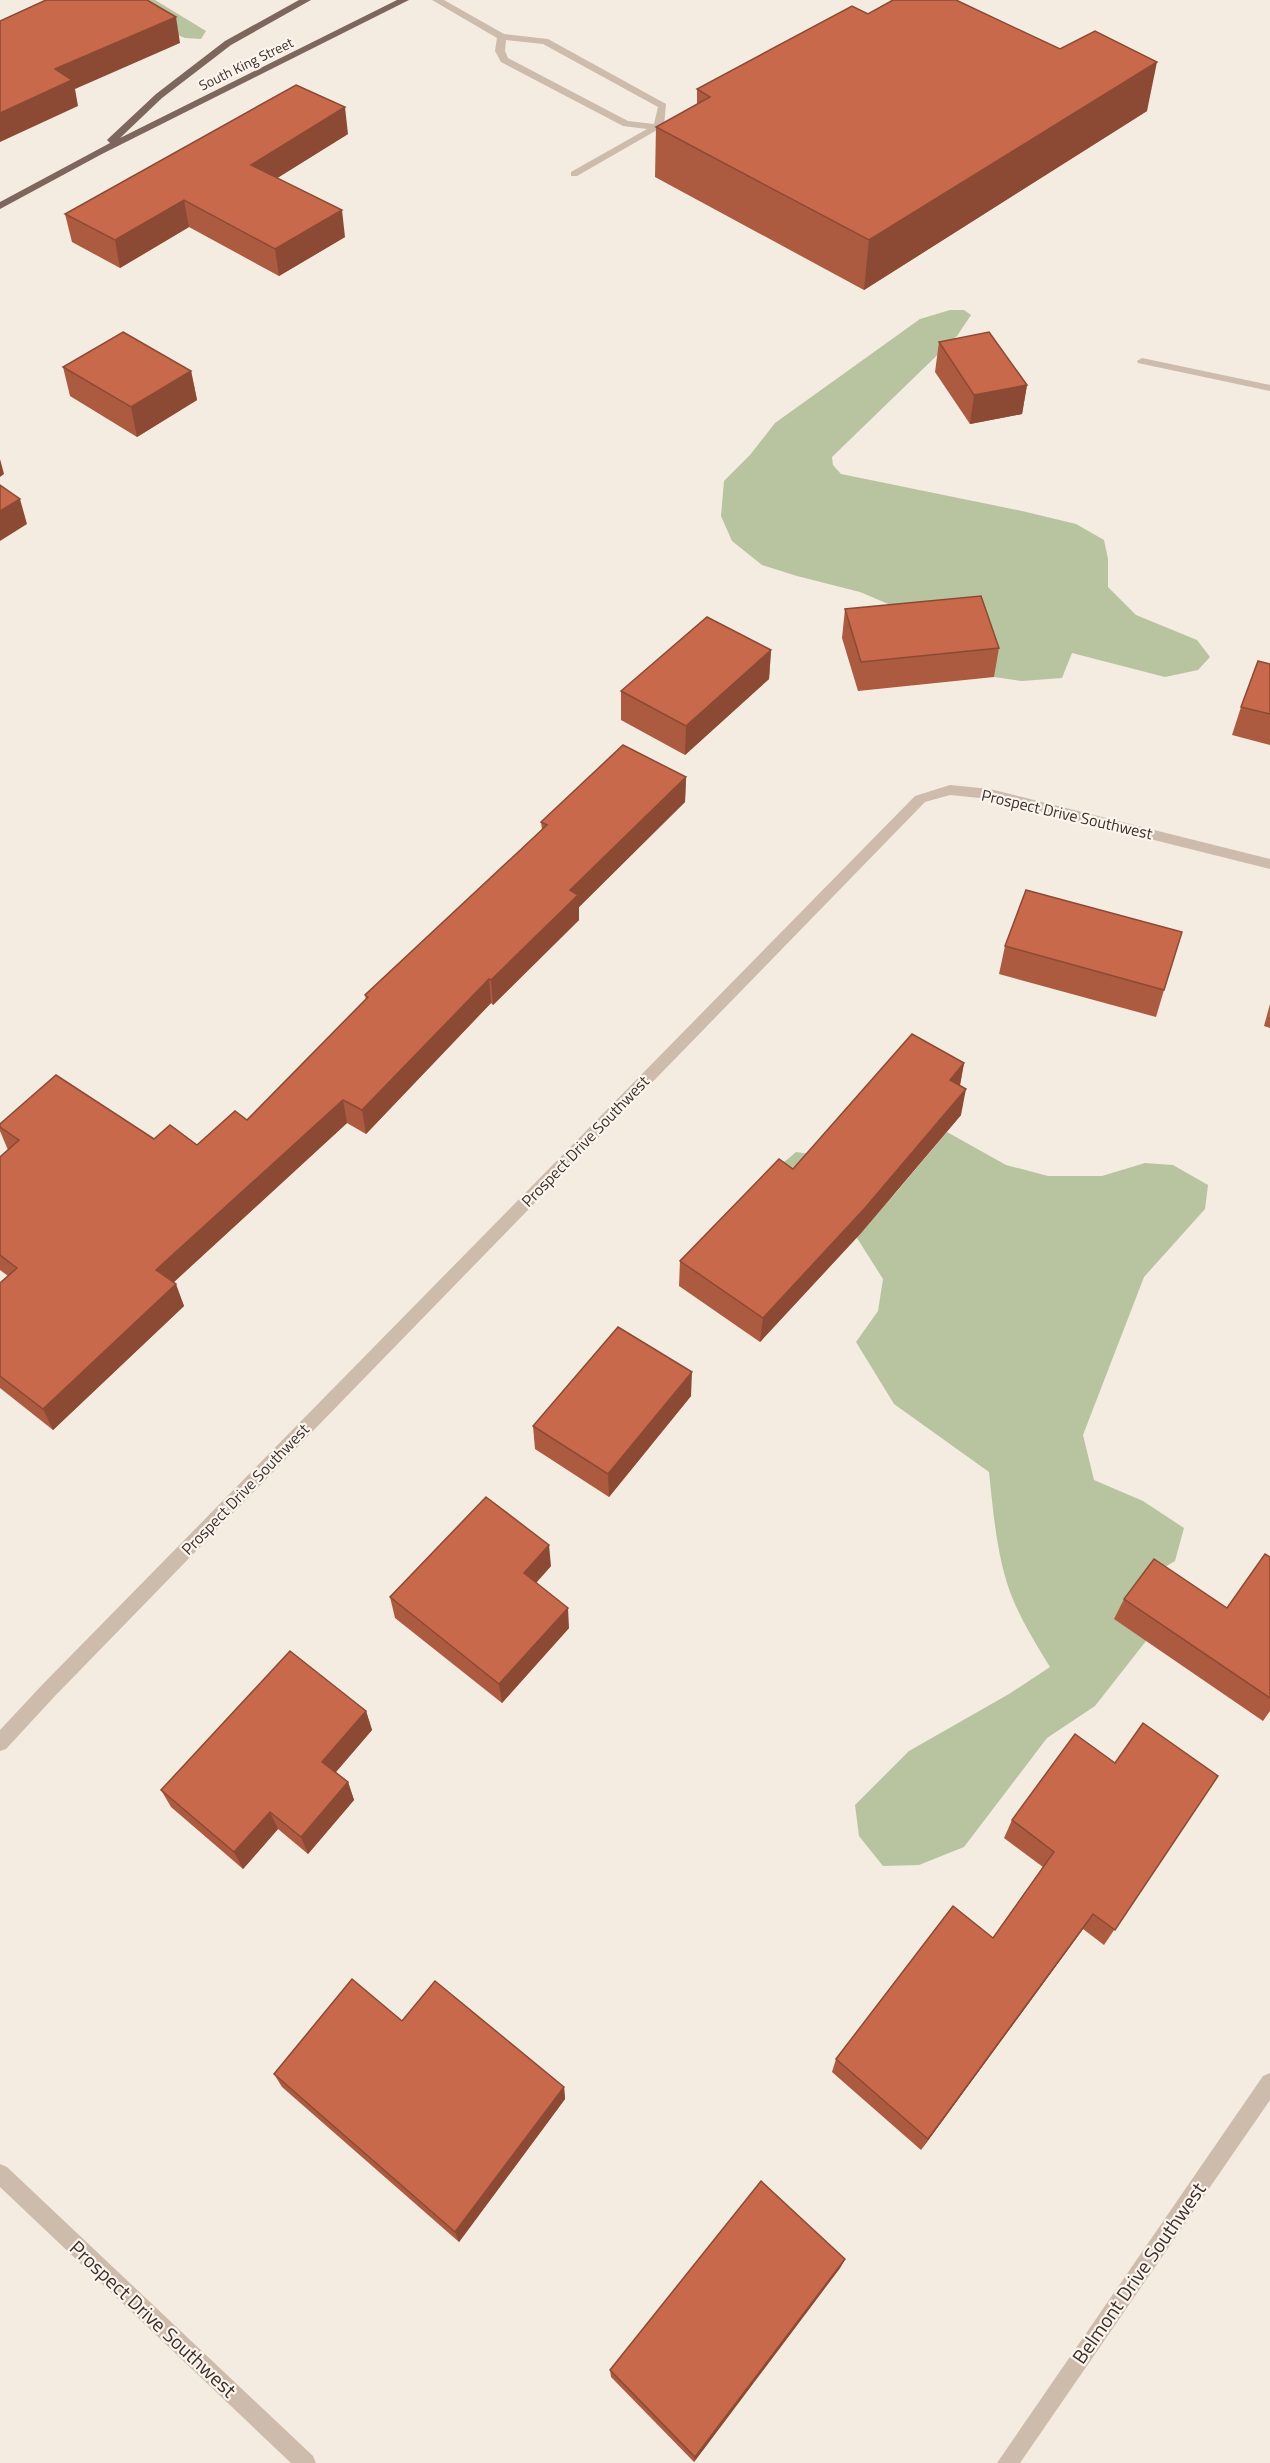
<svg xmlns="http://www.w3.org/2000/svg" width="1270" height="2463" font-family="'Titillium Web',sans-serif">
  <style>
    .green { fill: #b8c4a0 }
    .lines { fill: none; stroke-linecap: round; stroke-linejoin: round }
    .service { fill: #cdbbac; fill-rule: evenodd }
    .minor { fill: #cdbbac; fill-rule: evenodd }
    .primary { fill: #7d675c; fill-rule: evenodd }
    .wall { fill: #ac5a40 }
    .shaded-wall { fill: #8c4a34 }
    .building { fill: #c8694b; stroke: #8c4a34; stroke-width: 1.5 }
    .labels { text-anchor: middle; stroke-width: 4.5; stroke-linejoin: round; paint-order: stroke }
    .far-street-label { font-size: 14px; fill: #3b302b; stroke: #fbf5ee }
    .street-label { font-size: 16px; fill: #3b302b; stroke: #fbf5ee }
    .near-street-label { font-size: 20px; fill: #3b302b; stroke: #fbf5ee }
  </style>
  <rect width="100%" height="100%" fill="#f4ebe1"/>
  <g class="green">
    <polygon points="94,0 155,0 206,31 201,39 185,38"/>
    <polygon points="950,310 964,310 971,315 957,336 832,457 833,465 841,474 1022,511 1076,524 1104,540 1108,559 1108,587 1136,615 1197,640 1210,657 1198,670 1165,677 1072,653 1062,678 1022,681 994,677 976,625 945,628 860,592 797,576 762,565 732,541 721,516 724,481 750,455 775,423 920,319"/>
    <path d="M947 1132 1006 1165 1048 1176H1102L1145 1163 1173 1165 1208 1185 1205 1209 1144 1277 1083 1435 1094 1480 1143 1501 1184 1528 1175 1561 1143 1580 1146 1641 1095 1706 1047 1738 964 1847 919 1865 883 1866 859 1836 855 1805 909 1751 1009 1694 1050 1667C1034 1641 1016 1612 1007 1583 996 1548 993 1509 989 1472L894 1404 856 1342 878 1311 883 1279 857 1238 783 1163 796 1152 824 1156 893 1196Z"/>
  </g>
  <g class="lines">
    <path class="service" d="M432 0H444L504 34 548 39 666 104 664 126 577 176H571V172L647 129 623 126 501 62 495 51 497 38ZM506 40 543 44 658 107 654 124 628 121 508 58 505 51Z"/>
    <g class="minor">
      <polygon points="1142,358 1270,385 1270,391 1138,363 1137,361"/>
      <polygon points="950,785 990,789 1270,859 1270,869 990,799 950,795 925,802 54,1697 6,1749 0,1751 0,1730 42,1685 915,796"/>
      <polygon points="1270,2073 1270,2100 1020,2463 997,2463 1263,2076"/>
      <polygon points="0,2164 7,2167 313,2456 316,2463 291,2463 0,2187"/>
    </g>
    <polygon class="primary" points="299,0 311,0 231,45 162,98 120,138 397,0 409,0 102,154 0,209 0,202 110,143 107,140 109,138 156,94 225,41"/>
  </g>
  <g class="wall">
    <polygon points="868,14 1147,111 864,290 655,177 656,127 697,105 697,89"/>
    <polygon points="348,134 277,178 345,237 279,276 189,227 120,268 72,242 65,214"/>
    <polygon points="939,342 1027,385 1022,414 970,424 935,372"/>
    <polygon points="63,367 191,371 197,400 137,437 70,396"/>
    <polygon points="845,609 999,648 994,677 858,691 842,638"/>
    <polygon points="771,650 769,679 685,755 621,720 621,691"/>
    <polygon points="1270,664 1270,745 1232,735 1241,707"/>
    <polygon points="686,777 685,802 579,907 579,920 493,1005 491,1003 366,1134 347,1123 174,1282 184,1306 53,1430 0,1388 0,1283 8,1276 0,1270 0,1157 8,1150 0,1131 0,1124 154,1139 197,1145 247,1120 366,1000 365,995 542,830 541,822"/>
    <polygon points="1005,946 1164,990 1156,1017 999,974"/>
    <polygon points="1270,1004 1270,1028 1264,1026"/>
    <polygon points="964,1063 960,1086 961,1115 861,1233 760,1342 679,1286 680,1261 793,1169"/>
    <polygon points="691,1396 609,1497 535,1449 533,1426"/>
    <polygon points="1270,1557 1270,1711 1263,1721 1114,1619 1124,1599 1227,1608"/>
    <polygon points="551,1566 536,1583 569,1628 502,1703 395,1618 390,1597"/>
    <polygon points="366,1711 372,1730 336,1772 348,1782 354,1800 308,1854 278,1829 243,1869 171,1807 161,1790"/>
    <polygon points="1115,1763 1218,1776 1104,1945 1083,1929 921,2150 832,2072 836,2059 993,1938 1043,1867 1004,1838 1012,1820"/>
    <polygon points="402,2021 564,2087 565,2099 459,2242 282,2087 274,2074"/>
    <polygon points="845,2259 840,2268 694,2462 611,2377 610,2370"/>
  </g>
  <g class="shaded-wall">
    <polygon points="176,17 180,43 75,89 78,106 0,142 0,113 55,69"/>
    <polygon points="1157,62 1147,111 864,290 869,240"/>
    <polygon points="345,107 348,134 255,192 251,165"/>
    <polygon points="184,200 189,227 120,268 115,240"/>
    <polygon points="342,210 345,237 279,276 275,249"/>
    <polygon points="191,371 197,400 137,437 131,407"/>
    <polygon points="1027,385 1022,414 970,424 974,395"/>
    <polygon points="0,459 4,474 0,477"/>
    <polygon points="20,499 27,524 0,541 0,511"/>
    <polygon points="771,650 769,679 685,755 686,726"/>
    <polygon points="686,777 685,802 579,907 579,920 493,1005 491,980 570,890"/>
    <polygon points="489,979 491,1003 366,1134 362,1110"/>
    <polygon points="964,1063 959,1089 950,1080"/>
    <polygon points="966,1089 961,1115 861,1233 760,1342 763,1318"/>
    <polygon points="343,1100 347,1123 163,1292 156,1270"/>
    <polygon points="176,1284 184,1306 53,1430 43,1409"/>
    <polygon points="692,1372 691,1396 609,1497 608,1474"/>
    <polygon points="549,1545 551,1566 526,1594 524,1573"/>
    <polygon points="568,1608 569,1628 502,1703 499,1684"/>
    <polygon points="366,1711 372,1730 329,1780 322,1762"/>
    <polygon points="348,1782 354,1800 308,1854 301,1837"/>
    <polygon points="270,1812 278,1829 243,1869 234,1852"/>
    <polygon points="1093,1914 1083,1929 921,2150 928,2139"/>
    <polygon points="564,2087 565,2099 459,2242 455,2232"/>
    <polygon points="845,2259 840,2268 694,2462 695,2457"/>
  </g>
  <g class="building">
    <polygon points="46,0 147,0 176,17 55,69 72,80 0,113 0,21"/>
    <polygon points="893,0 956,0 1060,49 1095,31 1157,62 869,240 656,127 710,97 697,89 852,6 868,14"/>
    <polygon points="296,85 345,107 251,165 342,210 275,249 184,200 115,240 65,214"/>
    <polygon points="123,332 191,371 131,407 63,367"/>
    <polygon points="989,332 1027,385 974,395 939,342"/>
    <polygon points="0,485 20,499 0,511"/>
    <polygon points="981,596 999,648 861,662 845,609"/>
    <polygon points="707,617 771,650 686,726 621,691"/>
    <polygon points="1258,661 1270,664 1270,714 1241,707"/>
    <polygon points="623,745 686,777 570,890 578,895 491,980 489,979 362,1110 343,1100 156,1270 176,1284 43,1409 0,1376 0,1283 17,1268 0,1255 0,1157 19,1140 0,1127 0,1124 56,1075 154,1139 170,1125 197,1145 235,1111 247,1120 368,997 365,995 547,825 541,822"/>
    <polygon points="1026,890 1182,932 1164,990 1005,946"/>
    <polygon points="912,1034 964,1063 950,1080 966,1089 865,1208 763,1318 680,1261 779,1159 793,1169"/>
    <polygon points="618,1327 692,1372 608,1474 533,1426"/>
    <polygon points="486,1497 549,1545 524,1573 568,1608 499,1684 390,1597"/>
    <polygon points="1265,1554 1270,1557 1270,1698 1124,1599 1154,1559 1227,1608"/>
    <polygon points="290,1651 366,1711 322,1762 348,1782 301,1837 270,1812 234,1852 161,1790"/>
    <polygon points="1143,1723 1218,1776 1115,1930 1093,1914 928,2139 836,2059 953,1906 993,1938 1054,1852 1012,1820 1075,1734 1115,1763"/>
    <polygon points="352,1979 402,2021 435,1981 564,2087 455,2232 274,2074"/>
    <polygon points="761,2181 845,2259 695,2457 610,2370"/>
  </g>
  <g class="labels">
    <g class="far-street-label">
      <text transform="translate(246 64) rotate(-26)" y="5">South King Street</text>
    </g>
    <g class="street-label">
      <text transform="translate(1067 814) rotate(13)" y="6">Prospect Drive Southwest</text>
      <text transform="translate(585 1141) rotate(-46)" y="6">Prospect Drive Southwest</text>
      <text transform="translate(245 1489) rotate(-46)" y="6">Prospect Drive Southwest</text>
    </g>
    <g class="near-street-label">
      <text transform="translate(1139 2273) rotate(-55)" y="7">Belmont Drive Southwest</text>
      <text transform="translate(153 2319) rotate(43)" y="7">Prospect Drive Southwest</text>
    </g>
  </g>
</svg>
